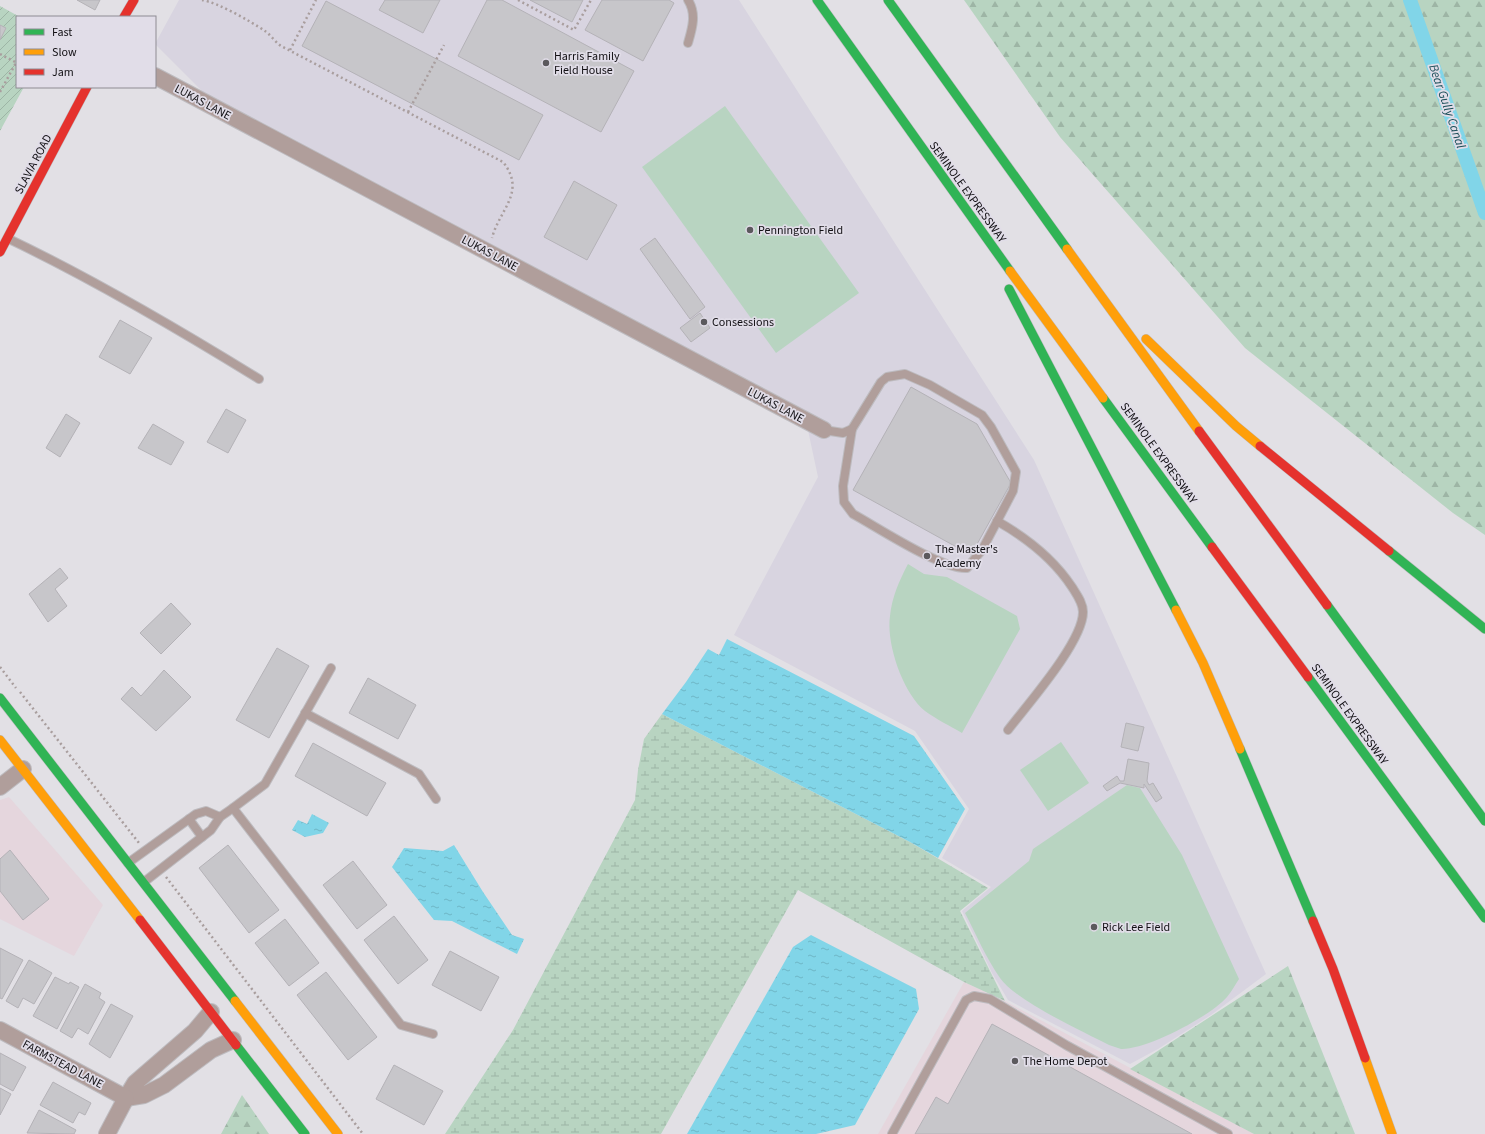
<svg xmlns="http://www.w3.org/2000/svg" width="1485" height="1134" font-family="'Source Sans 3',sans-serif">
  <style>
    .commercial { fill: #e5d6dd }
    .built { fill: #d8d4e0 }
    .forest { fill: url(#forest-firs) }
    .wetland { fill: url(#wetland-marsh) }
    .garden { fill: url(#garden-furrows) }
    .pitch { fill: #b8d4c1 }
    .water { fill: url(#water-ripples) }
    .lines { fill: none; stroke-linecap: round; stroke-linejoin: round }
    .canal { stroke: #81d5e8; stroke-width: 14 }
    .building { fill: #c7c6ca; stroke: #b4b2b7 }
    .lane-casing { stroke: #bdbbbf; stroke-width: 10 }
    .street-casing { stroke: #bdbbbf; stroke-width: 18 }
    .fast-casing { stroke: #bdbbbf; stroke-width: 10 }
    .slow-casing { stroke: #bdbbbf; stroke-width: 10 }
    .jam-casing { stroke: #bdbbbf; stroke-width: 10 }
    .path { stroke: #a99e9e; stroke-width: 2.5; stroke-dasharray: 2 3; stroke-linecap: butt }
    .lane { stroke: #b09e9b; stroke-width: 8 }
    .street { stroke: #b09e9b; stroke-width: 16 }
    .fast { stroke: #30b455; stroke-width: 9 }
    .slow { stroke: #ff9f0a; stroke-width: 9 }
    .jam { stroke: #e5322d; stroke-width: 9 }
    .poi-dot { fill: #5b595d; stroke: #e1dde8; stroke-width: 1.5 }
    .labels { text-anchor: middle; stroke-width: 3.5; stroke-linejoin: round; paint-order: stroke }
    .poi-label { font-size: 12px; fill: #121014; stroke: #e1dde8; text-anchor: start }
    .street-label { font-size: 12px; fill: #121014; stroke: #e1dde8 }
    .water-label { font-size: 13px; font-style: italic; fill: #1a4e59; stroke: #e1dde8 }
  </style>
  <defs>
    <pattern id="forest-firs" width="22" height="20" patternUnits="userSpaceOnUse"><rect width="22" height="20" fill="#b8d4c1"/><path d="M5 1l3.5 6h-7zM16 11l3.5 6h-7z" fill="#9db5a5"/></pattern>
    <pattern id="wetland-marsh" width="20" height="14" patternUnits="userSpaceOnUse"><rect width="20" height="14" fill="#b8d4c1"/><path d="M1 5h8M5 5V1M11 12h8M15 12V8" fill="none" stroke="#9db5a5"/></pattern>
    <pattern id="garden-furrows" width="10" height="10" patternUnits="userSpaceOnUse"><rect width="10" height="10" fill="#b8d4c1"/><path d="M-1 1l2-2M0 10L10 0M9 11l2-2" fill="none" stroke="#9db5a5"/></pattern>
    <pattern id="water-ripples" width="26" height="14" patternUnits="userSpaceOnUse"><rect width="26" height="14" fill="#81d5e8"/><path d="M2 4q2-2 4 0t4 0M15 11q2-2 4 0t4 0" fill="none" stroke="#6eb6c6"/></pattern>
  </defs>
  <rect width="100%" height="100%" fill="#e2e0e5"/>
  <g class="commercial">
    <polygon points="9,797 103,905 74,956 0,919 0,800"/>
    <polygon points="964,982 1005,1001 1254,1134 878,1134"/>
  </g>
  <polygon class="built" points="179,0 739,0 1034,460 1266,974 1211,1015 1158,1049 1130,1064 1008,1000 992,973 962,911 991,887 942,858 969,809 915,731 734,635 818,477 806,421 224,113 155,44"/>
  <g class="forest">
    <polygon points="964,0 1485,0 1485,535 1453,513 1245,348 1060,137"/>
    <polygon points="1288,966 1355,1134 1254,1134 1130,1069"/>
    <polygon points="242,1095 269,1134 221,1134"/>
  </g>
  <polygon class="wetland" points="662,714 910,842 988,888 960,911 1005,1001 964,982 798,890 661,1134 445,1134 513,1030 635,800 638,770 644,739"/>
  <polygon class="garden" points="0,6 20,17 17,17 17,87 24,87 0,131"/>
  <g class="pitch">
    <polygon points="725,106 859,293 776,353 642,167"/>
    <path d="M908 564 924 574 947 577 1017 616 1020 629 962 733C950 726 936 719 925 711 903 693 886 644 890 616 892 597 899 581 908 564Z"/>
    <polygon points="1061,742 1089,783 1048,811 1020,770"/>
    <path d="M1127 785 1140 788 1182 855 1239 979C1235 985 1232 991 1227 997 1211 1016 1146 1050 1121 1049 1117 1048 1113 1046 1109 1045 1082 1031 1016 1001 1000 978 986 958 976 934 965 913L1029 861 1033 849Z"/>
  </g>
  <g class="water">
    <polygon points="727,639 914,736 965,809 938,858 910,842 662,714 686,682 708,649 719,655"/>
    <polygon points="312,814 329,823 323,833 305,837 292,830 298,820 307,824"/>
    <polygon points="454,845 483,892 512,935 524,939 517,954 452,921 434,920 392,867 404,848 443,851"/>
    <polygon points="811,935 916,989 919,1009 855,1125 816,1134 687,1134 793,947"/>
  </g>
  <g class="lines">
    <polyline class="canal" points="1410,0 1485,213"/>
  </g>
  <g class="building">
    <polygon points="77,0 100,0 95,10"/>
    <polygon points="385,0 440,0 423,33 379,10"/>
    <polygon points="487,0 502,0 634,71 601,132 458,56"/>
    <polygon points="530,0 583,0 572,22"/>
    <polygon points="602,0 669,0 674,3 643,61 585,30"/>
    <polygon points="326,1 543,115 519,160 302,46"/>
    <polygon points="0,25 6,28 0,40"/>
    <polygon points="574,181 617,205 587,260 544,237"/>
    <polygon points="655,238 705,307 690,319 640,249"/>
    <polygon points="700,313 710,328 691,342 680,328"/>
    <polygon points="120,320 152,338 130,374 99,357"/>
    <polygon points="911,387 977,424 1011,483 971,555 853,490"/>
    <polygon points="226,409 246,420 228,453 207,442"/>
    <polygon points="66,414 80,423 60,457 46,448"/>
    <polygon points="153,424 184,442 171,465 138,448"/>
    <polygon points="60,568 68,578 55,589 67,606 48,622 29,594"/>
    <polygon points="171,603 191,624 161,654 140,633"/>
    <polygon points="277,648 309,666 269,738 236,720"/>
    <polygon points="164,670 191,697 156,731 121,699 132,687 141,696"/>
    <polygon points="368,678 416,705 398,739 349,713"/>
    <polygon points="1126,723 1144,727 1138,751 1121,747"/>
    <polygon points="313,743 386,783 367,816 295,776"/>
    <polygon points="1128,759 1149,763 1147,781 1149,785 1153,783 1162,798 1156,802 1144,784 1144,788 1120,783 1107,791 1103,786 1117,776 1120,781 1124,781"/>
    <polygon points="228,845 279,910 249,933 199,868"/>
    <polygon points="10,850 49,899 23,920 0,891 0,859"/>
    <polygon points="353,861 387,905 357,929 323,885"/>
    <polygon points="394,916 428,960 398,984 364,940"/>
    <polygon points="285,919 319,963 289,986 255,943"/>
    <polygon points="0,948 23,960 2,999 0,998"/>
    <polygon points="450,951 499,977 481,1011 432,985"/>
    <polygon points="29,960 52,973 34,1004 23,998 18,1008 6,1001"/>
    <polygon points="326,972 377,1037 348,1060 297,995"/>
    <polygon points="55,977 69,984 70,982 79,987 57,1029 33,1016"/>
    <polygon points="85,984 101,993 99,998 105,1002 88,1034 78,1028 72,1038 60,1031"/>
    <polygon points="111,1004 133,1016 110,1058 89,1044"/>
    <polygon points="992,1024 1192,1134 915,1134 936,1097 948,1104"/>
    <polygon points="0,1053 26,1067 13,1091 0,1084"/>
    <polygon points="394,1065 443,1091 424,1125 376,1099"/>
    <polygon points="53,1082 91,1103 85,1115 79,1112 73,1123 40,1105"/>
    <polygon points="0,1088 11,1094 0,1115"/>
    <polygon points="39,1110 76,1130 74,1134 27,1133"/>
  </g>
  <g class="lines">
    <defs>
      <g id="lane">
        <path d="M688 43C692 29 697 14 688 0"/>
        <path d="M9 239C95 280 178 329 259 379"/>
        <path d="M905 374 930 385 982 415 991 427 1016 472 1013 491 982 550 967 568C942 570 877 527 853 514L844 502 843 486 852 429 881 382 887 377Z"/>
        <polyline points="824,430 843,433 852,429"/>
        <path d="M997 521C1027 538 1053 558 1072 587 1077 595 1083 603 1083 612 1083 642 1027 705 1008 730"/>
        <polyline points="305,713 419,774 436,799"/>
        <polyline points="233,808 265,784 331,668"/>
        <polyline points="189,819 202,837"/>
        <polyline points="128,863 196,814 206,811 220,817"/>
        <polyline points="144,882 211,830 220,817 233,808 401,1025 433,1034"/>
        <polyline points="892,1134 966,1000 974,996 990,999 1066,1045 1228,1134"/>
      </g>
      <g id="street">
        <polyline points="155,76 824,430"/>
        <polyline points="0,787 23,769"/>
        <polyline points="211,1012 195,1031 135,1083 126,1098 144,1095 164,1085 211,1050 233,1040"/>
        <polyline points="0,1030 126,1098 107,1134"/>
      </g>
      <g id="fast">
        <polyline points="817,0 1010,271"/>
        <polyline points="888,0 1067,249"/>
        <polyline points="1009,289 1176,610"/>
        <polyline points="1103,398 1212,547"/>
        <polyline points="1389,551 1485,629"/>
        <polyline points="1327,605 1485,821"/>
        <polyline points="1308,677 1485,918"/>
        <polyline points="0,698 235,1001"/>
        <polyline points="1240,749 1313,921"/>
        <polyline points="236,1045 305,1134"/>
      </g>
      <g id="slow">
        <polyline points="1067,249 1199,431"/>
        <polyline points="1010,271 1103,398"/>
        <polyline points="1146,339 1236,426 1260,446"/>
        <polyline points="1176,610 1203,663 1240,749"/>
        <polyline points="0,740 140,920"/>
        <polyline points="235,1001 338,1134"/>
        <polyline points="1365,1058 1392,1134"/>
      </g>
      <g id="jam">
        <polyline points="124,17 134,0"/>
        <polyline points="0,252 87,87"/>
        <polyline points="1199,431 1327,605"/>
        <polyline points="1260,446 1389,551"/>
        <polyline points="1212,547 1308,677"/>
        <polyline points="140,920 236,1045"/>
        <polyline points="1313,921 1333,969 1365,1058"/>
      </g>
    </defs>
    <use href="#lane" class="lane-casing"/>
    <use href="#street" class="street-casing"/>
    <use href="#fast" class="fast-casing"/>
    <use href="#slow" class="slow-casing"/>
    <use href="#jam" class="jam-casing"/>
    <g class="path">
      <path d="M202 0C219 3 250 21 265 31 271 35 275 42 281 46L503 162C527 192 499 210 492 238"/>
      <polyline points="518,0 574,30 591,0"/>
      <polyline points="290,50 316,0"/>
      <polyline points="0,54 17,63"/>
      <polyline points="0,92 17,61"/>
      <polyline points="408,112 444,45"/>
      <polyline points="0,667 16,688"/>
      <polyline points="20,692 139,843"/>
      <polyline points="166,877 363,1134"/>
    </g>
    <use href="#lane" class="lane"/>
    <use href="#street" class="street"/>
    <use href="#fast" class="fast"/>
    <use href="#slow" class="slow"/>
    <use href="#jam" class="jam"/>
  </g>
  <g class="poi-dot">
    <circle cx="546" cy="63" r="4"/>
    <circle cx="750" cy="230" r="4"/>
    <circle cx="704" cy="322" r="4"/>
    <circle cx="927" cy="556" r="4"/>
    <circle cx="1094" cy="927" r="4"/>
    <circle cx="1015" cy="1061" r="4"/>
  </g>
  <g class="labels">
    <g class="poi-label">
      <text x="554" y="60">Harris Family<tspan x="554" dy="14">Field House</tspan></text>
      <text x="758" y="234">Pennington Field</text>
      <text x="712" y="326">Consessions</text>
      <text x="935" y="553">The Master's<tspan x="935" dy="14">Academy</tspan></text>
      <text x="1102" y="931">Rick Lee Field</text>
      <text x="1023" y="1065">The Home Depot</text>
    </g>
    <g class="street-label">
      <text transform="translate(203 102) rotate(28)" y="4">LUKAS LANE</text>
      <text transform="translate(33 164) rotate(-62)" y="4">SLAVIA ROAD</text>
      <text transform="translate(968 192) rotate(54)" y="4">SEMINOLE EXPRESSWAY</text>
      <text transform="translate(490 253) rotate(28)" y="4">LUKAS LANE</text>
      <text transform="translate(776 405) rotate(28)" y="4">LUKAS LANE</text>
      <text transform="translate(1159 453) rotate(54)" y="4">SEMINOLE EXPRESSWAY</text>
      <text transform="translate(1350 714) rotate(54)" y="4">SEMINOLE EXPRESSWAY</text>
      <text transform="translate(63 1064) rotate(28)" y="4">FARMSTEAD LANE</text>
    </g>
    <g class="water-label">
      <text transform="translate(1448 106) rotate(71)" y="5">Bear Gully Canal</text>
    </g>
  </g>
  <rect x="16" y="16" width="140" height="72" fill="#e1dde8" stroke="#8e8b93"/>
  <rect x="24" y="29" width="20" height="6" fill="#30b455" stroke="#8e8b93"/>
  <text x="52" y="36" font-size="12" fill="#121014">Fast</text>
  <rect x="24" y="49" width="20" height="6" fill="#ff9f0a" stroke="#8e8b93"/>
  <text x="52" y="56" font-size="12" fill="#121014">Slow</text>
  <rect x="24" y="69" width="20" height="6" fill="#e5322d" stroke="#8e8b93"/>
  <text x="52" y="76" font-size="12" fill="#121014">Jam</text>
</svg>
